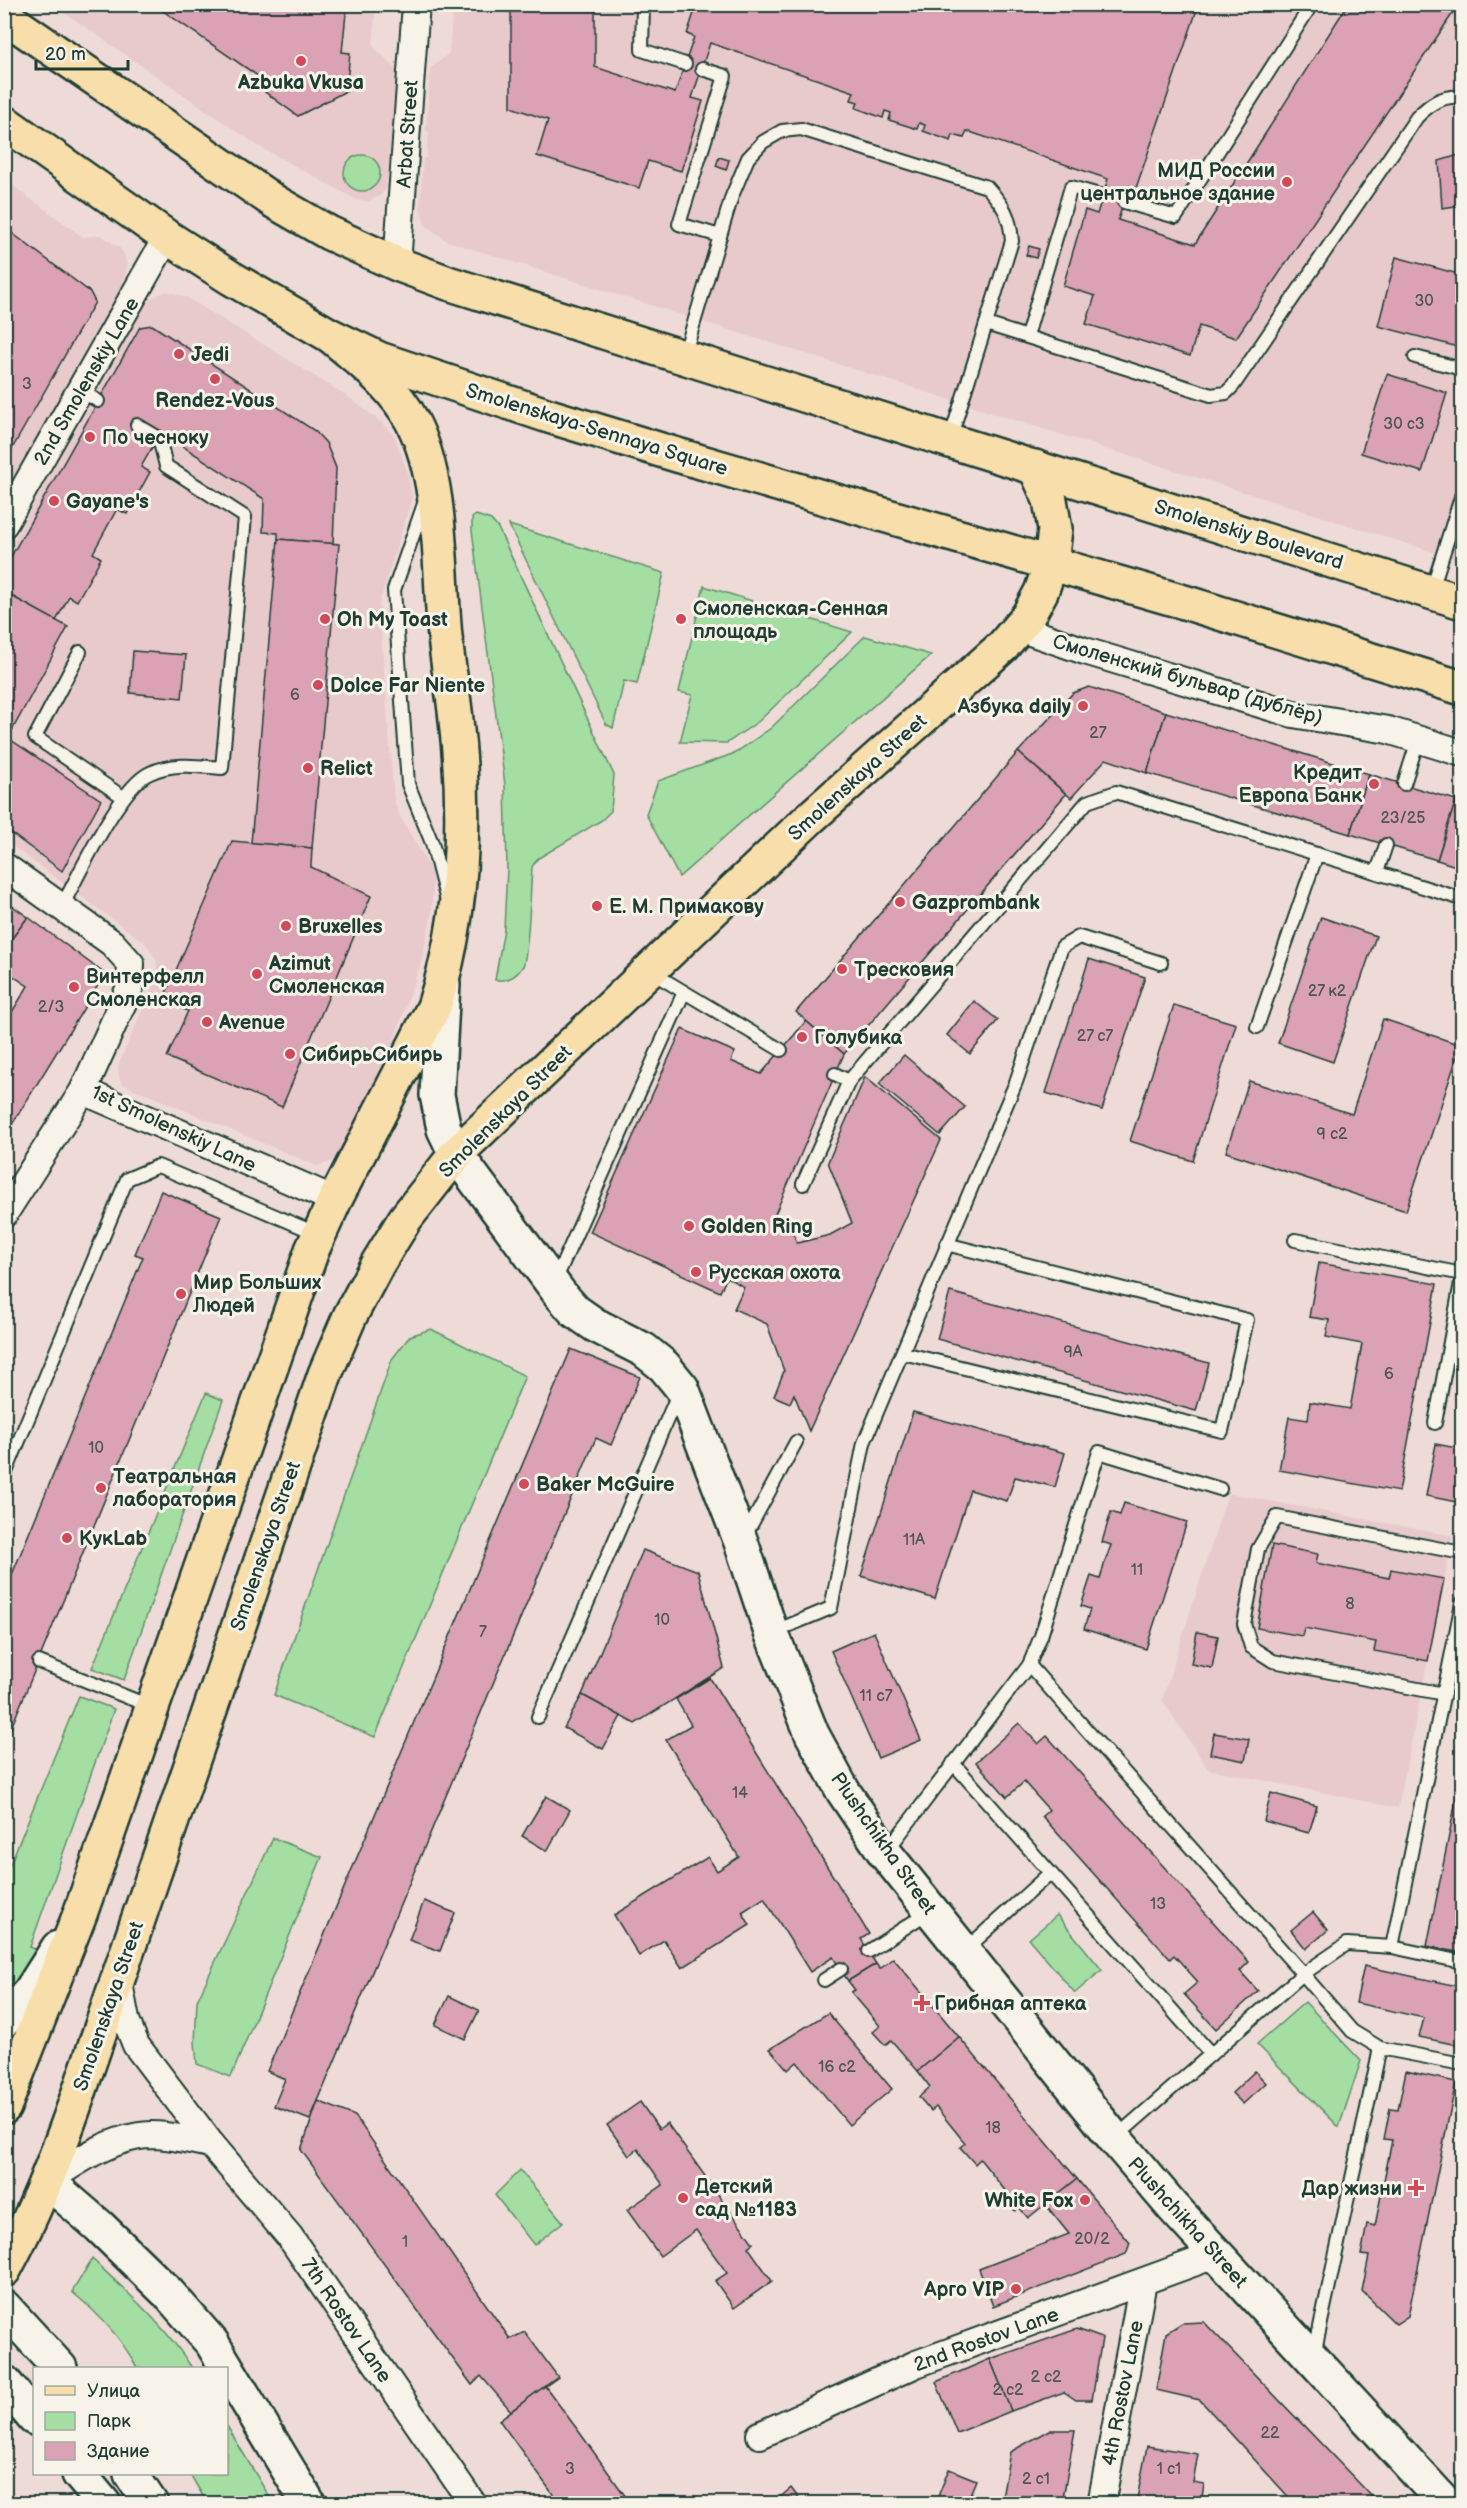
<svg xmlns="http://www.w3.org/2000/svg" width="1467" height="2508" font-family="'Balsamiq Sans',sans-serif">
  <style>
    .built { fill: #e8cacd }
    .green { fill: #a4dea3; stroke: #628e6c; stroke-width: 1.5 }
    .building { fill: #daa2b4; stroke: #1f3d34; stroke-width: 1.5 }
    .lines { fill: none; stroke-linecap: round; stroke-linejoin: round }
    .lane-casing { stroke: #1f3d34; stroke-width: 16 }
    .street-casing { stroke: #1f3d34; stroke-width: 30 }
    .secondary-casing { stroke: #1f3d34; stroke-width: 38 }
    .primary-casing { stroke: #1f3d34; stroke-width: 38 }
    .lane { stroke: #f7f3e8; stroke-width: 12 }
    .street { stroke: #f7f3e8; stroke-width: 26 }
    .secondary { stroke: #f7f3e8; stroke-width: 33 }
    .primary { stroke: #f8deab; stroke-width: 33 }
    .poi-dot { fill: #d1495b; stroke: #f7f3e8; stroke-width: 2 }
    .labels { text-anchor: middle; stroke-width: 6; stroke-linejoin: round; paint-order: stroke }
    .number-label { font-size: 16px; fill: #4e5654 }
    .poi-label { font-size: 20px; font-weight: bold; fill: #1f3d34; stroke: #f7f3e8; text-anchor: start }
    .street-label { font-size: 20px; fill: #1f3d34; stroke: #f7f3e8 }
  </style>
  <rect width="100%" height="100%" fill="#eedbd8"/>
  <filter id="ink" filterUnits="userSpaceOnUse"><feTurbulence type="fractalNoise" baseFrequency=".0167" numOctaves="2"/><feDisplacementMap in="SourceGraphic" scale="12" xChannelSelector="R" yChannelSelector="G"/><feConvolveMatrix kernelMatrix="1 2 1 2 8 2 1 2 1" color-interpolation-filters="sRGB"/></filter>
  <g filter="url(#ink)">
    <g class="built">
      <polygon points="53,5 376,5 373,46 397,70 386,189 381,195 369,201 357,200 258,146"/>
      <polygon points="453,5 1462,5 1462,561 447,241 425,225 420,208 423,158 426,158 429,132 426,131 430,69 449,53"/>
      <polygon points="5,180 83,237 101,235 120,248 124,254 127,267 121,290 5,496"/>
      <polygon points="166,291 188,298 347,396 382,423 395,437 408,473 412,498 379,604 394,800 400,816 430,868 433,880 432,912 421,963 393,1043 338,1155 331,1162 317,1166 122,1084 119,1078 118,1066 153,985 157,971 156,960 151,951 144,942 5,841 5,556 144,307 153,297"/>
      <polygon points="1228,1493 1453,1536 1398,1808 1208,1769 1162,1700"/>
    </g>
    <g class="green">
      <circle cx="362" cy="173" r="18"/>
      <path d="M476 515 491 520 498 528 614 775 611 811 602 820 537 859 532 867C531 883 528 957 523 966 516 977 508 981 495 980L504 929 507 868 505 785 472 530V518Z"/>
      <polygon points="509,525 664,573 637,684 624,681 613,728 606,724"/>
      <polygon points="704,586 852,632 759,721 727,743 680,742 692,695 679,692"/>
      <polygon points="865,636 931,655 679,877 646,814 658,781 735,753 771,728"/>
      <polygon points="431,1329 525,1376 375,1737 274,1695 392,1359 410,1336"/>
      <polygon points="206,1393 223,1400 124,1680 92,1668"/>
      <polygon points="79,1696 114,1709 30,1947 37,1950 27,1973 5,2003 5,1877"/>
      <polygon points="273,1838 322,1857 231,2077 197,2064 195,2042 197,2001"/>
      <polygon points="1057,1915 1102,1970 1075,1993 1029,1939"/>
      <polygon points="1305,2002 1361,2061 1339,2127 1257,2044"/>
      <polygon points="520,2170 563,2222 534,2245 495,2195"/>
      <path d="M92 2259C128 2293 166 2326 192 2368H137C122 2338 99 2314 72 2292Z"/>
      <polygon points="227,2426 273,2503 207,2503 190,2474 226,2474"/>
    </g>
    <g class="building">
      <polygon points="153,4 347,4 342,52 350,53 346,91 298,116 265,92 271,85"/>
      <polygon points="511,4 595,4 595,67 675,93 694,37 687,34 697,4 1199,4 1136,188 1129,186 1118,220 1195,244 1348,4 1459,4 1236,338 1199,326 1190,356 1086,324 1095,296 1063,286 1085,210 1097,214 1108,179 967,131 964,138 953,135 951,141 923,131 925,125 919,123 917,129 889,120 891,113 885,111 883,118 856,108 858,102 851,100 854,92 710,43 692,98 703,101 681,171 648,161 639,188 537,156 548,120 511,107"/>
      <polygon points="1462,154 1462,205 1442,208 1439,161"/>
      <polygon points="719,157 729,160 726,170 716,166"/>
      <polygon points="4,227 90,292 95,302 4,463"/>
      <polygon points="1029,246 1039,249 1036,258 1026,255"/>
      <polygon points="1396,257 1462,275 1462,348 1378,326"/>
      <polygon points="152,325 315,431 326,443 336,468 333,544 278,539 278,533 263,532 264,499 141,419 133,431 154,444 141,467 150,472 127,514 117,509 93,553 101,558 77,601 69,596 56,621 4,592 4,569 140,327"/>
      <polygon points="1387,374 1447,393 1422,472 1361,453"/>
      <polygon points="278,539 339,544 312,848 251,843"/>
      <polygon points="4,592 68,627 8,738 101,800 62,871 4,828"/>
      <polygon points="133,651 186,655 182,698 130,693"/>
      <polygon points="1089,687 1166,712 1147,773 1106,759 1071,798 1018,752 1073,693"/>
      <polygon points="1166,712 1369,774 1350,834 1147,773"/>
      <polygon points="1018,752 1066,794 844,1054 796,1012"/>
      <polygon points="1369,774 1456,800 1437,860 1350,834"/>
      <polygon points="1456,800 1462,802 1462,868 1437,860"/>
      <polygon points="232,841 312,848 311,867 371,896 282,1107 167,1057 188,1011 163,1000"/>
      <polygon points="4,900 28,917 4,949"/>
      <polygon points="28,917 105,974 8,1131 4,1129 4,1025 28,986 4,970 4,949"/>
      <polygon points="1321,917 1376,936 1333,1062 1278,1043"/>
      <polygon points="1089,959 1145,977 1102,1110 1046,1093"/>
      <polygon points="974,1001 998,1020 970,1054 947,1035"/>
      <polygon points="1174,1005 1236,1024 1193,1161 1130,1141"/>
      <polygon points="1383,1019 1461,1045 1406,1211 1226,1152 1249,1081 1352,1114"/>
      <polygon points="806,1021 844,1054 772,1221 792,1230 797,1243 830,1235 852,1223 828,1162 865,1077 941,1140 809,1431 794,1394 790,1403 774,1396 784,1371 767,1324 734,1309 744,1287 727,1277 720,1292 590,1232 682,1029 735,1052 731,1061 761,1074"/>
      <polygon points="904,1055 965,1107 940,1135 879,1084"/>
      <polygon points="161,1191 221,1216 4,1745 4,1594 143,1257 135,1254"/>
      <polygon points="1319,1263 1437,1284 1399,1492 1279,1470 1289,1417 1308,1420 1310,1402 1350,1409 1362,1344 1326,1337 1329,1320 1309,1317"/>
      <polygon points="950,1292 1209,1363 1196,1411 937,1339"/>
      <polygon points="571,1349 640,1377 611,1445 596,1438 310,2120 274,2106 285,2079 267,2071"/>
      <polygon points="913,1412 1065,1453 1055,1487 1015,1477 1007,1501 970,1490 935,1599 861,1576"/>
      <polygon points="1436,1444 1462,1449 1462,1503 1426,1496"/>
      <polygon points="1124,1503 1187,1522 1146,1649 1084,1629 1090,1609 1081,1606 1091,1576 1100,1579 1105,1562 1111,1545 1102,1542 1111,1512 1120,1515"/>
      <polygon points="1272,1545 1318,1554 1316,1563 1389,1578 1391,1569 1444,1579 1428,1661 1374,1651 1376,1642 1304,1628 1302,1636 1257,1628"/>
      <polygon points="643,1550 698,1571 724,1668 635,1724 582,1695"/>
      <polygon points="874,1632 921,1740 878,1758 831,1651"/>
      <polygon points="1197,1632 1218,1636 1212,1668 1191,1664"/>
      <polygon points="710,1678 869,1934 861,1939 876,1964 848,1981 833,1957 810,1972 764,1898 742,1912 750,1925 682,1968 664,1940 639,1956 614,1915 708,1857 717,1871 739,1857 666,1740 691,1725 676,1699"/>
      <polygon points="582,1695 621,1716 603,1749 564,1728"/>
      <polygon points="1019,1723 1038,1744 1047,1736 1249,1962 1240,1971 1258,1991 1216,2029 1184,1994 1198,1982 1174,1955 1170,1959 1042,1816 1049,1810 1024,1782 1007,1797 976,1762"/>
      <polygon points="1214,1733 1249,1739 1245,1761 1210,1754"/>
      <polygon points="1462,1770 1462,1953 1427,1946"/>
      <polygon points="1271,1793 1317,1806 1309,1833 1264,1821"/>
      <polygon points="546,1796 570,1810 547,1851 522,1836"/>
      <polygon points="424,1901 455,1913 440,1951 409,1940"/>
      <polygon points="1313,1912 1328,1930 1306,1949 1291,1930"/>
      <polygon points="893,1958 959,2037 918,2071 891,2040 885,2045 873,2032 880,2026 851,1992 855,1990 848,1981 876,1964 880,1969"/>
      <polygon points="1364,1966 1462,1987 1462,2046 1419,2037 1424,2018 1356,2003"/>
      <polygon points="449,1996 479,2010 465,2039 435,2025"/>
      <polygon points="828,2013 892,2089 849,2125 797,2062 788,2070 770,2049"/>
      <polygon points="959,2037 1077,2179 1028,2218 1019,2207 1015,2211 1002,2197 1007,2193 980,2159 975,2164 960,2147 965,2143 936,2107 931,2111 919,2097 930,2087 918,2071"/>
      <polygon points="1255,2071 1266,2083 1243,2104 1232,2093"/>
      <polygon points="1406,2071 1456,2082 1408,2316 1396,2324 1362,2291 1369,2256 1361,2255 1367,2224 1375,2226 1392,2140 1384,2139 1390,2108 1398,2109"/>
      <polygon points="318,2101 355,2116 510,2339 525,2332 558,2377 511,2411 481,2376 472,2385 301,2150"/>
      <polygon points="640,2102 659,2129 667,2123 753,2243 748,2247 772,2281 734,2308 715,2281 727,2273 696,2230 660,2256 627,2210 663,2185 638,2149 629,2156 607,2125"/>
      <polygon points="1077,2179 1130,2243 1126,2254 993,2306 979,2269 1069,2234 1045,2204"/>
      <polygon points="1204,2322 1358,2482 1379,2504 1295,2504 1200,2400 1156,2390 1166,2333 1182,2323"/>
      <polygon points="1077,2329 1102,2338 1092,2400 1076,2400 1064,2392 1011,2411 990,2359"/>
      <polygon points="990,2359 1011,2411 957,2433 936,2382"/>
      <polygon points="545,2386 580,2433 631,2504 560,2504 499,2420"/>
      <polygon points="1050,2430 1075,2430 1062,2504 1001,2504 1010,2452"/>
      <polygon points="1147,2446 1198,2454 1193,2482 1204,2484 1201,2504 1136,2504"/>
      <polygon points="949,2469 976,2480 966,2504 935,2504"/>
      <polygon points="791,2488 803,2504 772,2504"/>
    </g>
    <g class="lines">
      <defs>
        <g id="lane">
          <polyline points="643,4 642,50 685,64"/>
          <polyline points="702,69 725,76 679,224 720,236"/>
          <polyline points="1124,202 1176,217 1312,4"/>
          <path d="M986 324 1211 395 1226 393 1233 386 1417 117C1431 103 1442 95 1462 97"/>
          <polyline points="1027,336 1071,187 1103,196"/>
          <path d="M684 356 732 196 748 158 763 142 782 131 801 129 987 187C1004 206 1010 215 1012 241L950 439"/>
          <polyline points="1415,357 1462,369"/>
          <polyline points="80,390 98,401"/>
          <polyline points="425,501 394,590 408,784 432,843 446,897"/>
          <polyline points="1431,592 1462,494"/>
          <polyline points="80,652 35,737 123,797"/>
          <polyline points="1404,784 1418,740"/>
          <polyline points="1377,872 1386,845"/>
          <path d="M62 906C79 875 120 786 150 773 173 762 198 766 222 768L245 517 166 466 159 438 137 425"/>
          <polyline points="651,972 781,1050"/>
          <polyline points="1257,1027 1317,854"/>
          <polyline points="835,1074 849,1081"/>
          <polyline points="803,1184 849,1081 1087,802 1116,792 1462,899"/>
          <polyline points="1295,1240 1462,1274"/>
          <polyline points="555,1281 684,992"/>
          <polyline points="903,1353 1222,1431 1247,1320 946,1244"/>
          <polyline points="1435,1423 1462,1277"/>
          <polyline points="4,1477 127,1179 158,1166 318,1234"/>
          <polyline points="745,1536 796,1442"/>
          <polyline points="773,1632 831,1608 864,1443 1016,1082 1062,947 1079,937 1161,963"/>
          <polyline points="39,1662 152,1707"/>
          <polyline points="1029,1665 1303,1974 1347,1944 1392,1947 1462,1962"/>
          <polyline points="1444,1694 1273,1661 1251,1647 1244,1624 1258,1549 1277,1517 1462,1553"/>
          <polyline points="538,1717 678,1394"/>
          <polyline points="953,1763 1211,2054"/>
          <polyline points="886,1852 1029,1665 1041,1636 1099,1452 1220,1489"/>
          <polyline points="1392,1947 1462,1603"/>
          <polyline points="869,1951 930,1911"/>
          <polyline points="964,1951 1050,1873"/>
          <polyline points="824,1980 841,1969"/>
          <polyline points="1116,2137 1303,1974 1352,2031 1380,2048 1462,2064"/>
          <polyline points="1314,2355 1380,2048"/>
        </g>
        <g id="street">
          <polyline points="397,264 416,4"/>
          <polyline points="4,524 167,237"/>
          <polyline points="1019,628 1085,651 1293,714 1388,730 1462,753"/>
          <polyline points="4,866 112,943 131,964 130,987 83,1091 4,1214"/>
          <polyline points="83,1091 335,1200"/>
          <polyline points="118,1978 126,2020 136,2045 211,2144 290,2237 473,2504"/>
          <path d="M47 2181C77 2161 114 2136 151 2135 171 2135 192 2141 211 2144"/>
          <polyline points="760,2435 916,2364 1215,2255"/>
          <polyline points="1101,2504 1143,2282"/>
        </g>
        <g id="secondary">
          <polyline points="443,984 437,1095 444,1129 456,1154 560,1294 575,1311 595,1325 644,1350 664,1366 682,1388 741,1542 771,1632 812,1734 843,1791 885,1853 1114,2138 1173,2207 1446,2504"/>
          <polyline points="4,2020 30,1992 58,1948"/>
          <polyline points="47,2181 99,2226 169,2294 212,2343 309,2504"/>
          <polyline points="4,2307 60,2368"/>
          <polyline points="4,2382 34,2418"/>
          <polyline points="79,2474 104,2504"/>
          <polyline points="131,2474 151,2504"/>
        </g>
        <g id="primary">
          <polyline points="4,16 275,202 329,233 397,264 448,283 1462,602"/>
          <polyline points="4,122 167,237 231,278 331,336 379,359 549,416 677,455 1184,602 1462,688"/>
          <path d="M4 2107 80 1914 312 1250 335 1200 434 1007C464 914 467 816 456 720 453 688 446 657 444 625 439 562 442 478 412 421 394 386 360 361 331 336"/>
          <path d="M4 2270C33 2217 54 2163 74 2107L325 1374 350 1316 378 1263 405 1219 456 1154 810 818 1003 646 1028 616 1041 592 1051 564 1055 529 1050 500 1035 467"/>
        </g>
      </defs>
      <use href="#lane" class="lane-casing"/>
      <use href="#street" class="street-casing"/>
      <use href="#secondary" class="secondary-casing"/>
      <use href="#primary" class="primary-casing"/>
      <use href="#lane" class="lane"/>
      <use href="#street" class="street"/>
      <use href="#secondary" class="secondary"/>
      <use href="#primary" class="primary"/>
    </g>
  </g>
  <g class="poi-dot">
    <circle cx="301" cy="61" r="6"/>
    <circle cx="1287" cy="182" r="6"/>
    <circle cx="179" cy="354" r="6"/>
    <circle cx="215" cy="379" r="6"/>
    <circle cx="90" cy="437" r="6"/>
    <circle cx="54" cy="501" r="6"/>
    <circle cx="325" cy="619" r="6"/>
    <circle cx="681" cy="619" r="6"/>
    <circle cx="318" cy="685" r="6"/>
    <circle cx="1083" cy="706" r="6"/>
    <circle cx="308" cy="768" r="6"/>
    <circle cx="1374" cy="784" r="6"/>
    <circle cx="900" cy="902" r="6"/>
    <circle cx="597" cy="906" r="6"/>
    <circle cx="286" cy="926" r="6"/>
    <circle cx="842" cy="969" r="6"/>
    <circle cx="257" cy="974" r="6"/>
    <circle cx="74" cy="987" r="6"/>
    <circle cx="207" cy="1022" r="6"/>
    <circle cx="802" cy="1037" r="6"/>
    <circle cx="290" cy="1054" r="6"/>
    <circle cx="689" cy="1226" r="6"/>
    <circle cx="696" cy="1272" r="6"/>
    <circle cx="181" cy="1294" r="6"/>
    <circle cx="524" cy="1484" r="6"/>
    <circle cx="101" cy="1488" r="6"/>
    <circle cx="67" cy="1538" r="6"/>
    <path d="M919 1994h6v6h6v6h-6v6h-6v-6h-6v-6h6z"/>
    <path d="M1413 2179h6v6h6v6h-6v6h-6v-6h-6v-6h6z"/>
    <circle cx="683" cy="2198" r="6"/>
    <circle cx="1085" cy="2200" r="6"/>
    <circle cx="1016" cy="2289" r="6"/>
  </g>
  <g class="labels">
    <g class="number-label">
      <text x="1424" y="306">30</text>
      <text x="27" y="389">3</text>
      <text x="1404" y="429">30 с3</text>
      <text x="295" y="700">6</text>
      <text x="1098" y="738">27</text>
      <text x="1403" y="823">23/25</text>
      <text x="1327" y="996">27 к2</text>
      <text x="51" y="1012">2/3</text>
      <text x="1095" y="1041">27 с7</text>
      <text x="1332" y="1139">9 с2</text>
      <text x="1073" y="1357">9А</text>
      <text x="1389" y="1379">6</text>
      <text x="96" y="1453">10</text>
      <text x="914" y="1545">11А</text>
      <text x="1137" y="1575">11</text>
      <text x="1350" y="1609">8</text>
      <text x="662" y="1625">10</text>
      <text x="483" y="1637">7</text>
      <text x="876" y="1701">11 c7</text>
      <text x="740" y="1798">14</text>
      <text x="1158" y="1909">13</text>
      <text x="837" y="2072">16 с2</text>
      <text x="993" y="2133">18</text>
      <text x="1092" y="2244">20/2</text>
      <text x="405" y="2247">1</text>
      <text x="1046" y="2382">2 с2</text>
      <text x="1008" y="2395">2 с2</text>
      <text x="1270" y="2438">22</text>
      <text x="570" y="2474">3</text>
      <text x="1169" y="2474">1 с1</text>
      <text x="1036" y="2484">2 с1</text>
    </g>
    <g class="poi-label">
      <text x="301" y="89" text-anchor="middle">Azbuka Vkusa</text>
      <text x="1275" y="177" text-anchor="end">МИД России<tspan x="1275" dy="23">центральное здание</tspan></text>
      <text x="191" y="361">Jedi</text>
      <text x="215" y="407" text-anchor="middle">Rendez-Vous</text>
      <text x="102" y="444">По чесноку</text>
      <text x="66" y="508">Gayane's</text>
      <text x="693" y="615">Смоленская-Сенная<tspan x="693" dy="23">площадь</tspan></text>
      <text x="337" y="626">Oh My Toast</text>
      <text x="330" y="692">Dolce Far Niente</text>
      <text x="1071" y="713" text-anchor="end">Азбука daily</text>
      <text x="320" y="775">Relict</text>
      <text x="1362" y="779" text-anchor="end">Кредит<tspan x="1362" dy="23">Европа Банк</tspan></text>
      <text x="912" y="909">Gazprombank</text>
      <text x="609" y="913">Е. М. Примакову</text>
      <text x="298" y="933">Bruxelles</text>
      <text x="269" y="970">Azimut<tspan x="269" dy="23">Смоленская</tspan></text>
      <text x="854" y="976">Тресковия</text>
      <text x="86" y="983">Винтерфелл<tspan x="86" dy="23">Смоленская</tspan></text>
      <text x="219" y="1029">Avenue</text>
      <text x="814" y="1044">Голубика</text>
      <text x="302" y="1061">СибирьСибирь</text>
      <text x="701" y="1233">Golden Ring</text>
      <text x="708" y="1279">Русская охота</text>
      <text x="193" y="1289">Мир Больших<tspan x="193" dy="23">Людей</tspan></text>
      <text x="113" y="1483">Театральная<tspan x="113" dy="23">лаборатория</tspan></text>
      <text x="536" y="1491">Baker McGuire</text>
      <text x="79" y="1545">КукLab</text>
      <text x="934" y="2010">Грибная аптека</text>
      <text x="695" y="2193">Детский<tspan x="695" dy="23">сад №1183</tspan></text>
      <text x="1402" y="2195" text-anchor="end">Дар жизни</text>
      <text x="1073" y="2207" text-anchor="end">White Fox</text>
      <text x="1004" y="2296" text-anchor="end">Арго VIP</text>
    </g>
    <g class="street-label">
      <text transform="translate(407 134) rotate(-86)" y="7">Arbat Street</text>
      <text transform="translate(86 381) rotate(-60)" y="7">2nd Smolenskiy Lane</text>
      <text transform="translate(597 429) rotate(17)" y="7">Smolenskaya-Sennaya Square</text>
      <text transform="translate(1249 534) rotate(17)" y="7">Smolenskiy Boulevard</text>
      <text transform="translate(1188 679) rotate(16)" y="7">Смоленский бульвар (дублёр)</text>
      <text transform="translate(857 777) rotate(-42)" y="7">Smolenskaya Street</text>
      <text transform="translate(505 1111) rotate(-45)" y="7">Smolenskaya Street</text>
      <text transform="translate(174 1128) rotate(25)" y="7">1st Smolenskiy Lane</text>
      <text transform="translate(265 1546) rotate(-71)" y="7">Smolenskaya Street</text>
      <text transform="translate(884 1843) rotate(55)" y="7">Plushchikha Street</text>
      <text transform="translate(108 2006) rotate(-71)" y="7">Smolenskaya Street</text>
      <text transform="translate(1188 2222) rotate(48)" y="7">Plushchikha Street</text>
      <text transform="translate(347 2320) rotate(56)" y="7">7th Rostov Lane</text>
      <text transform="translate(986 2339) rotate(-20)" y="7">2nd Rostov Lane</text>
      <text transform="translate(1122 2393) rotate(-79)" y="7">4th Rostov Lane</text>
    </g>
  </g>
  <rect width="1467" height="2508" fill="none" stroke="#f7f3e8" stroke-width="24"/>
  <rect x="12" y="12" width="1443" height="2484" fill="none" stroke="#1f3d34" stroke-width="2" filter="url(#ink)"/>
  <rect x="33" y="2367" width="195" height="108" fill="#f7f3e8" stroke="#a1aaa0" stroke-width="1.5"/>
  <rect x="45" y="2386" width="30" height="9" fill="#f8deab" stroke="#a1aaa0" stroke-width="1.5"/>
  <text x="87" y="2397" font-size="18" fill="#1f3d34">Улица</text>
  <rect x="45" y="2412" width="30" height="18" fill="#a4dea3" stroke="#a1aaa0" stroke-width="1.5"/>
  <text x="87" y="2427" font-size="18" fill="#1f3d34">Парк</text>
  <rect x="45" y="2442" width="30" height="18" fill="#daa2b4" stroke="#a1aaa0" stroke-width="1.5"/>
  <text x="87" y="2457" font-size="18" fill="#1f3d34">Здание</text>
  <path d="M36 60v9h92v-9" fill="none" stroke="#1f3d34" stroke-width="3"/>
  <text x="45" y="60" font-size="18" fill="#1f3d34" stroke="#f7f3e8" stroke-width="4.5" paint-order="stroke">20 m</text>
</svg>
